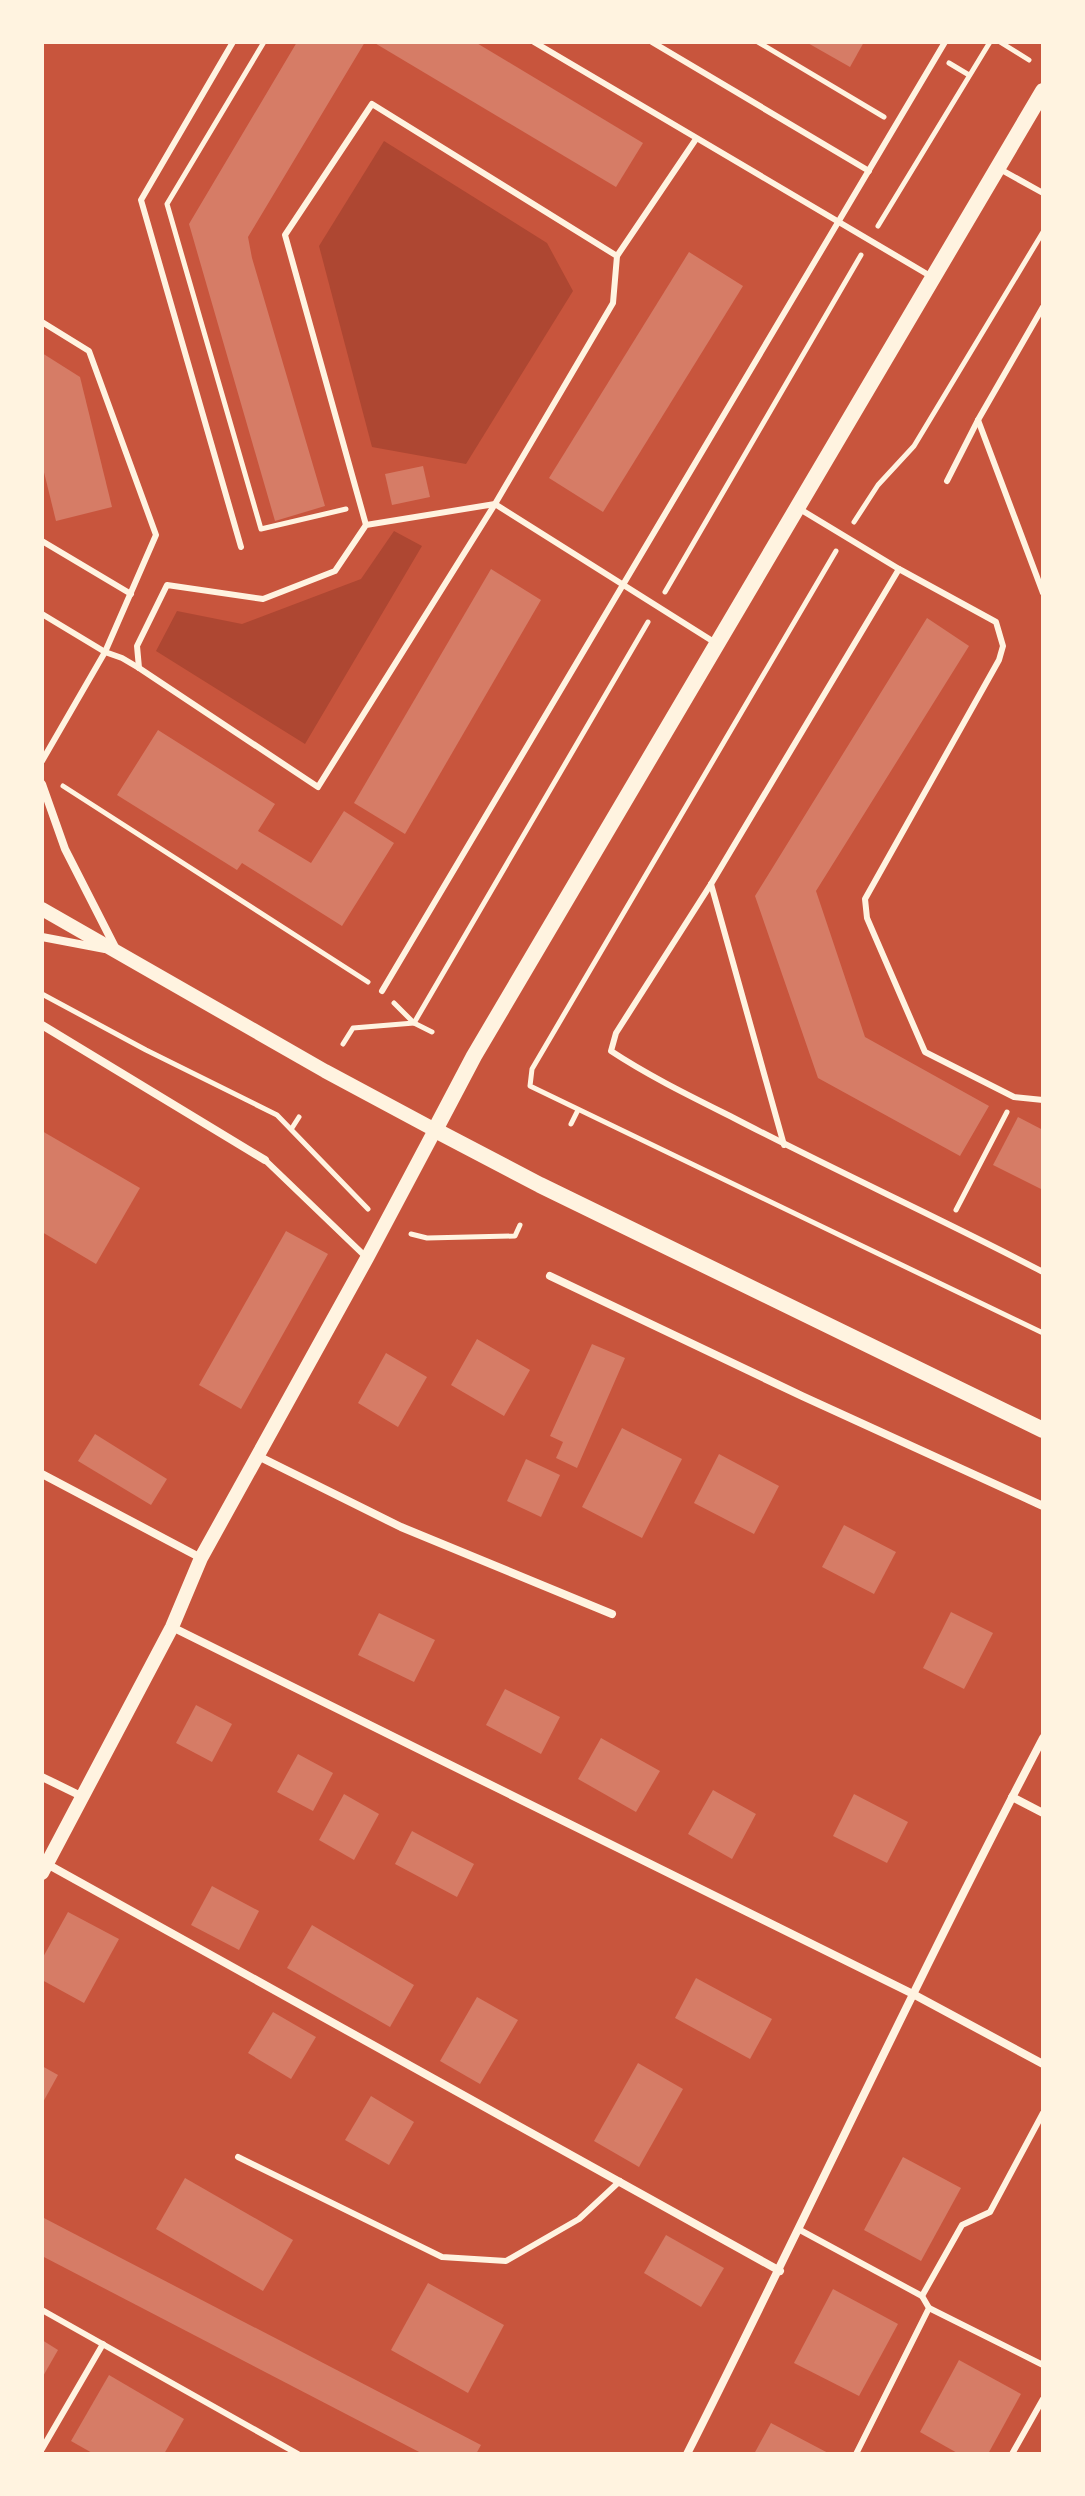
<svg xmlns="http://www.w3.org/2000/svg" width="1085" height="2496" font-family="'PT Sans',sans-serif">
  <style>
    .green { fill: #ae4732 }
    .building { fill: #d67c66 }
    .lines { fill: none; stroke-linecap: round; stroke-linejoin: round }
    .path { stroke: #fff3e0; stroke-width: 5 }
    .service { stroke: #fff3e0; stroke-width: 6 }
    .minor { stroke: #fff3e0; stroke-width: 8 }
    .tertiary { stroke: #fff3e0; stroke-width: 14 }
    .secondary { stroke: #fff3e0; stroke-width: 16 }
  </style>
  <rect width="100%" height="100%" fill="#c8553d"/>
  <g class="green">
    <polygon points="384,141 547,243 573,291 466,464 372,447 319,246"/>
    <polygon points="394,531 422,546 305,744 156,651 177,611 242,624 361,579"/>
  </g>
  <g class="building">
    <polygon points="297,42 365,42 248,237 252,258 325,506 275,521 189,224"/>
    <polygon points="373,42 475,42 643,143 616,187"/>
    <polygon points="806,42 864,42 850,67"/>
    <polygon points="689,252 743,286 603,512 549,478"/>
    <polygon points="42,353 80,377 112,507 56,521 42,464"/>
    <polygon points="423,466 430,497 392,505 385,474"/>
    <polygon points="491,569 541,600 405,834 354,803"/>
    <polygon points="927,618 969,646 816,891 865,1037 989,1106 960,1156 818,1078 755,896"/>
    <polygon points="158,730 275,804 258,831 311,863 344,811 394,843 342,926 242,863 237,870 117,795"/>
    <polygon points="1018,1117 1043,1130 1043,1190 993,1165"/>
    <polygon points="42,1131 140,1188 96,1264 42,1232"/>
    <polygon points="286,1231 328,1254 241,1409 199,1385"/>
    <polygon points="477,1339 530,1370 504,1416 451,1385"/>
    <polygon points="592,1344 625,1358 577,1468 556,1458 563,1442 550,1436"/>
    <polygon points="386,1353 427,1377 398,1427 358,1403"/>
    <polygon points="622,1428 682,1459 642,1538 582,1507"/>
    <polygon points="95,1434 167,1479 151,1505 78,1461"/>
    <polygon points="719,1454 779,1486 754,1534 694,1503"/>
    <polygon points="526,1459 560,1475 541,1517 507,1501"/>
    <polygon points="844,1525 896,1552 874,1594 822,1567"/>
    <polygon points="951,1612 993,1633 964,1689 923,1668"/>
    <polygon points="379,1613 435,1640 414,1682 358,1655"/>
    <polygon points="505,1689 560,1717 541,1754 486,1725"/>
    <polygon points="196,1705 232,1724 212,1762 176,1743"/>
    <polygon points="601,1738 660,1771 636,1812 578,1779"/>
    <polygon points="298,1754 333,1773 313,1811 277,1792"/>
    <polygon points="713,1790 756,1814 732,1859 688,1834"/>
    <polygon points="344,1794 379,1814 354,1860 319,1840"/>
    <polygon points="854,1794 908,1822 887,1863 833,1836"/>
    <polygon points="412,1831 474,1864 457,1897 395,1864"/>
    <polygon points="212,1886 259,1911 239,1950 191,1925"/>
    <polygon points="68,1912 119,1939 84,2003 42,1980 42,1959"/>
    <polygon points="312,1925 414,1985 390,2027 287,1968"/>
    <polygon points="696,1978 772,2019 750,2059 675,2018"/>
    <polygon points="477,1997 518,2020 480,2084 440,2061"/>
    <polygon points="273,2012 316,2037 291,2079 248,2053"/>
    <polygon points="638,2063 683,2089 639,2167 594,2141"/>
    <polygon points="42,2066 58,2075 42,2104"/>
    <polygon points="371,2096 414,2122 389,2165 345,2140"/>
    <polygon points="903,2157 961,2188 921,2261 864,2230"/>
    <polygon points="185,2178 293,2240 263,2291 156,2229"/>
    <polygon points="42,2217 481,2445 476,2454 423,2454 42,2256"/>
    <polygon points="666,2235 724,2268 701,2307 644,2273"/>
    <polygon points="428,2283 504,2325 468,2393 391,2350"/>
    <polygon points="833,2289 898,2324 859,2396 794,2363"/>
    <polygon points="42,2340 58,2350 42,2378"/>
    <polygon points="959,2360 1021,2394 988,2454 959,2454 920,2432"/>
    <polygon points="109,2375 184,2419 164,2454 94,2454 71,2441"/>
    <polygon points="771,2423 830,2454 754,2454"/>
  </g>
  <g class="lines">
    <g class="path">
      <polyline points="264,42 167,204 261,529 346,509"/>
      <polyline points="758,42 884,117"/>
      <polyline points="1000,42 1029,60"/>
      <polyline points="949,63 969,75"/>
      <polyline points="878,226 990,42"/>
      <polyline points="854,522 878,485 914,446 1043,232"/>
      <polyline points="836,551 532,1069 530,1086 1043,1333"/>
      <polyline points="665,592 861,255"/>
      <polyline points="63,786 368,982"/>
      <polyline points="42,994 146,1050 277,1115 368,1209"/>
      <polyline points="394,1003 414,1023 432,1032"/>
      <polyline points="343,1044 353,1028 414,1023 648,622"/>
      <polyline points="571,1124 578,1110"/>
      <polyline points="292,1128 299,1117"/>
      <polyline points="956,1210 1007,1112"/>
      <polyline points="411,1234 427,1238 515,1236 520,1225"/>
    </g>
    <g class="service">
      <polyline points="233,42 141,200 241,547"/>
      <polyline points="534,42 932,277"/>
      <polyline points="652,42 869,171"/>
      <polyline points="998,168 1043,193"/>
      <polyline points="42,322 89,351 156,535 105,652 42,761"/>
      <polyline points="978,420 1043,593"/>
      <polyline points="947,481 978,420 1043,307"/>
      <polyline points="798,508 899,569 996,622 1003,646 999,660 865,899 867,918 925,1052 1014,1097 1043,1100"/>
      <polyline points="366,525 285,235 372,104 617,256"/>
      <polyline points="42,541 131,594"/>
      <path d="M899 569 711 884 616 1033 611 1051C649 1076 690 1096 730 1116 833 1170 940 1218 1043 1272"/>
      <polyline points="42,614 105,652 122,658 139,668 318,787 495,504 613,303 617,256 696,139"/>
      <polyline points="139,668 137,646 167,585 263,599 335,571 366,525 495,504 714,642"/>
      <polyline points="711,884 784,1145"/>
      <polyline points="382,991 945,42"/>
      <polyline points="265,1160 366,1257"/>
      <polyline points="238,2157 442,2257 506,2261 579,2219 620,2181"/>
      <polyline points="800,2230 922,2296 962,2225 990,2212 1043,2113"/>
      <polyline points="929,2308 1043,2365"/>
      <polyline points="42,2310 298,2454"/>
      <polyline points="42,2449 103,2344"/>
      <polyline points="856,2454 929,2308 922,2296"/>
      <polyline points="1012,2454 1043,2399"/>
    </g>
    <g class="minor">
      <polyline points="42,784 65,849 115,947"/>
      <polyline points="42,937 105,949"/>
      <polyline points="42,1025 265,1160"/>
      <polyline points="550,1276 802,1396 1043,1506"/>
      <polyline points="258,1456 401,1527 612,1614"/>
      <polyline points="42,1474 201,1558"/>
      <polyline points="172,1627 913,1994 1043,2064"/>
      <polyline points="42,1777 81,1796"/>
      <polyline points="1012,1797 1043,1813"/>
      <polyline points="47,1864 780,2271"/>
      <path d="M687 2454C807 2216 919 1974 1043 1738"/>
    </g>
    <polyline class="tertiary" points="42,909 325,1071 435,1130 367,1258 201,1558 172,1627 42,1873"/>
    <polyline class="secondary" points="1043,91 474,1056 435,1130 540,1185 1043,1430"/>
  </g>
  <rect width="1085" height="2496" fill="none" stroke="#fff3e0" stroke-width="88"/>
</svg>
